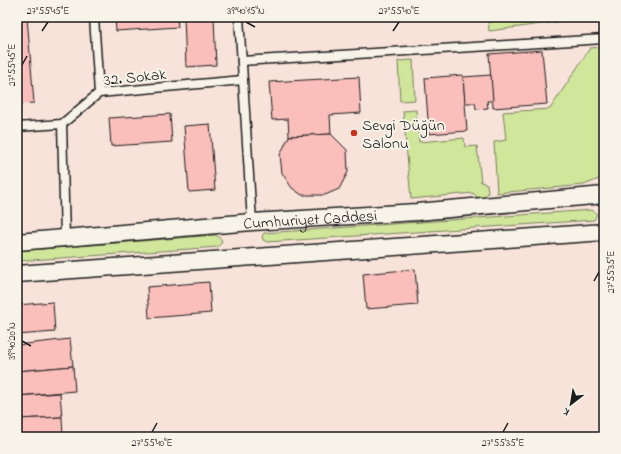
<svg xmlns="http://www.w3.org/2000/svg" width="621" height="454" font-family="'Indie Flower',sans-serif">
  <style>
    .built { fill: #f8e3da }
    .green { fill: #d0e69b; stroke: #76815c }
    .building { fill: #fabebb; stroke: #1c1c1c }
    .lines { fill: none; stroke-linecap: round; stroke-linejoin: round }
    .service-casing { stroke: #1c1c1c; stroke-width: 11 }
    .minor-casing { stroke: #1c1c1c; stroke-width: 19 }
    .service { stroke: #f7f3e8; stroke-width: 8 }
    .minor { stroke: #f7f3e8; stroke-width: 16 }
    .ticks { fill: none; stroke: #1c1c1c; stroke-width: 1.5 }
    .poi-dot { fill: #c8321e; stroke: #f7f3e8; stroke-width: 1.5 }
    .labels { text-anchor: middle; stroke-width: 4; stroke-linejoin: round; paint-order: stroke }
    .street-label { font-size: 16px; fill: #1c1c1c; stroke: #f7f3e8 }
    .poi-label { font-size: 16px; fill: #1c1c1c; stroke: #f7f3e8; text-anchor: start }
    .neatline { fill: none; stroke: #1c1c1c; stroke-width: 1.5 }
    .ticks-label { font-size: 10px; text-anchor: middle; fill: #1c1c1c }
  </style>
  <rect width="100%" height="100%" fill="#f7f3e8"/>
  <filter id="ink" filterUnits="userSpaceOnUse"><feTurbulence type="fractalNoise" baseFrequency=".025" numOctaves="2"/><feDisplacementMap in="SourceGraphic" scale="8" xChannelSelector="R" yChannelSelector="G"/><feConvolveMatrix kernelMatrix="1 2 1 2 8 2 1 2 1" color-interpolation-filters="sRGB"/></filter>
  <g filter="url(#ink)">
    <rect class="built" x="17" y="17" width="587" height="420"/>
    <g class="green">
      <polygon points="488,17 564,17 564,21 489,31"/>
      <polygon points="604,47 604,177 584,185 497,193 494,142 506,140 503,112 550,109 590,48"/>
      <polygon points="413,60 415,100 400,101 398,61"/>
      <polygon points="416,110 419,142 464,138 465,147 477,146 481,182 487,184 488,193 484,198 478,198 473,193 411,199 403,111"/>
      <polygon points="592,210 597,214 594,220 267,242 263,240 262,236 264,233"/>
      <polygon points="216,235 221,239 222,242 218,247 17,261 17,251"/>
    </g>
    <g class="building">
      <polygon points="17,17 27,17 34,103 17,104"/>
      <polygon points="115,17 177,17 178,27 116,31"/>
      <polygon points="184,17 214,17 216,65 186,67"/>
      <polygon points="542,50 547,104 493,108 489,54"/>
      <polygon points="463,75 467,131 429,134 425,78"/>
      <polygon points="491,75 493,101 487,101 488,108 476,109 475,103 465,103 463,77"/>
      <polygon points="359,77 361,113 330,115 331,134 289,136 288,119 272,120 269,82"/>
      <polygon points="170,114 172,142 111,146 109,118"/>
      <polygon points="210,124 215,190 189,192 184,126"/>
      <polygon points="331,134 347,150 348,172 339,189 325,195 302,195 292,188 282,173 280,155 289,136"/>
      <polygon points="415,269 418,305 366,309 363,274"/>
      <polygon points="209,282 211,313 149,318 147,287"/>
      <polygon points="53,302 55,332 17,335 17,305"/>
      <polygon points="70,339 73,366 17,371 17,345"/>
      <polygon points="73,366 75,391 17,396 17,371"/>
      <polygon points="60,393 62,417 17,419 17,396"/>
      <polygon points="62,417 63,437 17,437 17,419"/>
    </g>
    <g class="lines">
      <defs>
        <g id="service">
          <polyline points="94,17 99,93"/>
          <polyline points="239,17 252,222"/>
          <polyline points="242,61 604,39"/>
          <polyline points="62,124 65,238"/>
          <polyline points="17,127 62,124 99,93 243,80"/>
        </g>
        <g id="minor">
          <path id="s1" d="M17 242 252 222 417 212 604 195"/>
          <polyline points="17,274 604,232"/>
        </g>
      </defs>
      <use href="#service" class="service-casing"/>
      <use href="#minor" class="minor-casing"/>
      <use href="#service" class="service"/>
      <use href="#minor" class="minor"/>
    </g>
  </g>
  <path class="ticks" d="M246 22 255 27M42 31 48 22M393 31 399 22M22 65 27 56M594 281 599 272M22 341 31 346M152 432 157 423M503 432 508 423"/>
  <circle class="poi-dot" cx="354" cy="133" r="4"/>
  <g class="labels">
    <g class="street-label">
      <text transform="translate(135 76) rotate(-6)" y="6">32. Sokak</text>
      <text dy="6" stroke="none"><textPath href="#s1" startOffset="294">Cumhuriyet Caddesi</textPath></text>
    </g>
    <g class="poi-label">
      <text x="362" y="130">Sevgi Düğün<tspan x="362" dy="18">Salonu</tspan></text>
    </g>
  </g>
  <rect width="621" height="454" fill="none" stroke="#f7f3e8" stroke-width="44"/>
  <g transform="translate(571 404) rotate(211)" stroke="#f7f3e8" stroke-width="3" paint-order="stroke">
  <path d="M0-3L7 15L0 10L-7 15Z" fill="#1c1c1c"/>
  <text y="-6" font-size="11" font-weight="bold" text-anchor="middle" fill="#1c1c1c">K</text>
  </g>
  <rect x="22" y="22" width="577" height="410" class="neatline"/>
  <g class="ticks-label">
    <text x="48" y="14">27°55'45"E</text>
    <text x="246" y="14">39°40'15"N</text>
    <text x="399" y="14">27°55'40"E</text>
    <text transform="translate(11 65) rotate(-90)" y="4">27°55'45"E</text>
    <text transform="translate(610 272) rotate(-90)" y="4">27°55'35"E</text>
    <text transform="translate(11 341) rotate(-90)" y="4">39°40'20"N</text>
    <text x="152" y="446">27°55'40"E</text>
    <text x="503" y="446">27°55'35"E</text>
  </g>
</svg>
